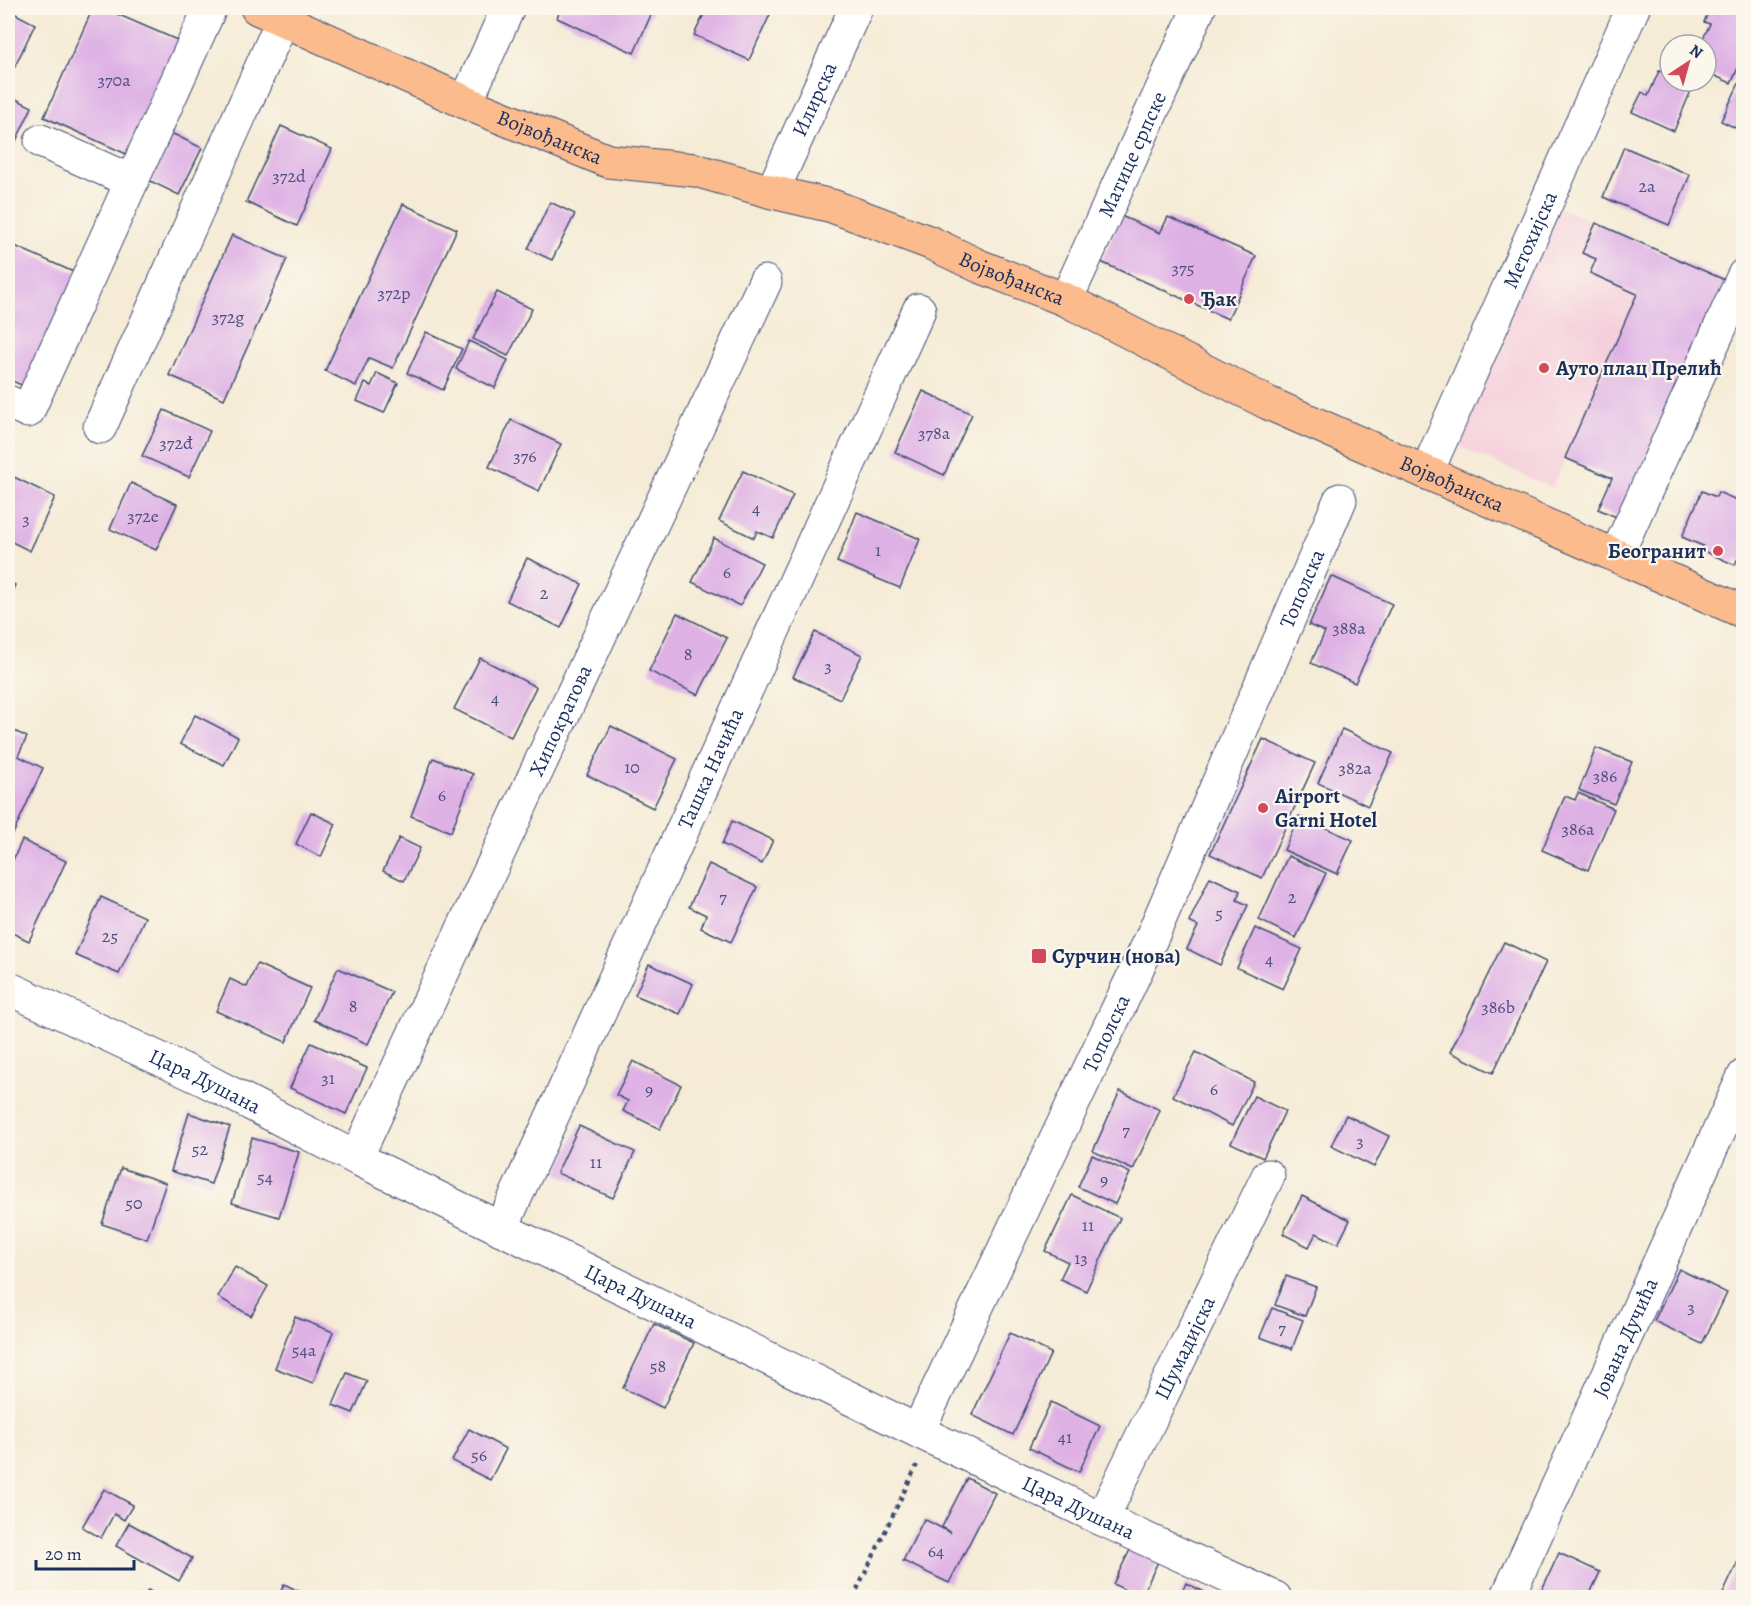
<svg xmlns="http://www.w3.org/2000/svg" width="1751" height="1605" font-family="Alegreya,serif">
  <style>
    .built { fill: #f5cfdc }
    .building { fill: #deb1e5 }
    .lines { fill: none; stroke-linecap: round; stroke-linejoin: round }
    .minor-casing { stroke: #3c4b70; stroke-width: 35 }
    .major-casing { stroke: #3c4b70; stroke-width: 35 }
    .path { stroke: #3c4b70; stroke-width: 4; stroke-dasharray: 4.5 4.5; stroke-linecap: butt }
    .minor { stroke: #fff; stroke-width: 33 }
    .major { stroke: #fbbb8d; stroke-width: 33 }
    .poi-dot { fill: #d1495b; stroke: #fbf7ec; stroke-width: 2 }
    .labels { text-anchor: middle; stroke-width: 4.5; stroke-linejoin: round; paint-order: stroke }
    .number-label { font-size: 18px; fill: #4c5080 }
    .street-label { font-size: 21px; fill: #1b2f5e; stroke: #fbf7ec }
    .poi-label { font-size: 21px; font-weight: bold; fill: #1b2f5e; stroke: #fbf7ec; text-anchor: start }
  </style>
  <rect width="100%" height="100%" fill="#fbf7ec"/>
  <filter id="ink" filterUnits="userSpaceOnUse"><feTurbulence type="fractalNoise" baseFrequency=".0167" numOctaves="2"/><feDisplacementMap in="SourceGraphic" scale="12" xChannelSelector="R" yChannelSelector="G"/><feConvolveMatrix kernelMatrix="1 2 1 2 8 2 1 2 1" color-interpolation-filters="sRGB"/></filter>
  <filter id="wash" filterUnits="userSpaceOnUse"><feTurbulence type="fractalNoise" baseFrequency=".008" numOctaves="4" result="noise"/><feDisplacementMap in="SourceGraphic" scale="24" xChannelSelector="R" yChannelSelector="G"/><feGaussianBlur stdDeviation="1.35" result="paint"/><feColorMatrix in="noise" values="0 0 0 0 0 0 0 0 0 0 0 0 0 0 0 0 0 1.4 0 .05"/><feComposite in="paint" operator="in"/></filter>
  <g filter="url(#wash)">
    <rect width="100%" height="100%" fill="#f5ebd6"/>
    <polygon class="built" points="1554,205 1657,250 1552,488 1450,442"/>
    <g id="blocks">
      <g class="building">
        <polygon points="93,8 103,8 184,43 133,157 44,117"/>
        <polygon points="561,8 654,8 634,53 557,18"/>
        <polygon points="707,8 773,8 749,60 694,35"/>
        <polygon points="980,8 995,8 992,13"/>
        <polygon points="1710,8 1744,8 1744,55 1731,83 1706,72 1706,45 1700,45 1710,24 1704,22"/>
        <polygon points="8,10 35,24 8,81"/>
        <polygon points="1659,71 1670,75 1670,81 1682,81 1693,86 1674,131 1632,112 1642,92 1648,96"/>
        <polygon points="1744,73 1744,132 1721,121"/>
        <polygon points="8,95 32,107 8,158"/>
        <polygon points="281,126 332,149 297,226 246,202"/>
        <polygon points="167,131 202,148 179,195 144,178"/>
        <polygon points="1624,147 1690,175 1669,225 1603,197"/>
        <polygon points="550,202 575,214 552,260 528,249"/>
        <polygon points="403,204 457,229 393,368 369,358 356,386 325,371"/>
        <polygon points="1121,216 1160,233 1168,217 1256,256 1228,319 1101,262"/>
        <polygon points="1596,223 1727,281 1621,519 1598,509 1612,478 1565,458 1637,294 1590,273 1596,259 1582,253"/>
        <polygon points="232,235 287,259 224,399 169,375"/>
        <polygon points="8,243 78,274 28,388 8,379"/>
        <polygon points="497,292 532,309 508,356 473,339"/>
        <polygon points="426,332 462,349 443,390 407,373"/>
        <polygon points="469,341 508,360 495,388 456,369"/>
        <polygon points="377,373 398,383 384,413 357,401 365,383 371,386"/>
        <polygon points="923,391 972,414 944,475 895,452"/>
        <polygon points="164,410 210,431 189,477 142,456"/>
        <polygon points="511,420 561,444 539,491 489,467"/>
        <polygon points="743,471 793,495 773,538 757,531 754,538 719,521"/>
        <polygon points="14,477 55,497 30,551 8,540 8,491"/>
        <polygon points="131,483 177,504 156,550 110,529"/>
        <polygon points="1702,491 1716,497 1718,492 1744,503 1744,563 1737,560 1735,565 1701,550 1703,546 1682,537"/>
        <polygon points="857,512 920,539 900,588 837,562"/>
        <polygon points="714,538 762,563 740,606 692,582"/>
        <polygon points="527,558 582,584 561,628 507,601"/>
        <polygon points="1331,576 1392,604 1355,683 1311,663 1325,632 1309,625"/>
        <polygon points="8,581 15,585 8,600"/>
        <polygon points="677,613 727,638 698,695 649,671"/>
        <polygon points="815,632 862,655 840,699 793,677"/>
        <polygon points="480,658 536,687 511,737 454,709"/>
        <polygon points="195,715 238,737 224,765 180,744"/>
        <polygon points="611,726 677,759 653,808 587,775"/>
        <polygon points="8,728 27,737 18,756 43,768 13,834 8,832"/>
        <polygon points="1342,729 1393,753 1368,806 1318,783"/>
        <polygon points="1263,739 1315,763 1262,878 1210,854"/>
        <polygon points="1596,748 1632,762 1614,804 1579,790"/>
        <polygon points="433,758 473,774 451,832 411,816"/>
        <polygon points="1578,793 1614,809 1588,870 1542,850 1565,796 1575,800"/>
        <polygon points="311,812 336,824 321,857 296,844"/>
        <polygon points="1299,816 1353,840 1337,874 1284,850"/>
        <polygon points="732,821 773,840 762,864 722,844"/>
        <polygon points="399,838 420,848 404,881 383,871"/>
        <polygon points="22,840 66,861 29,941 8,931 8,871"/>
        <polygon points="1288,856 1326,873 1296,938 1259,920"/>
        <polygon points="709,864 757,887 731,942 701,928 706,915 689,907"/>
        <polygon points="1210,877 1240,891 1237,900 1248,905 1220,965 1187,949 1198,926 1189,922"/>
        <polygon points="101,897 145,917 119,974 75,955"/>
        <polygon points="1255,928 1302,949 1283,989 1237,968"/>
        <polygon points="1504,942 1546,962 1493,1073 1450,1052"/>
        <polygon points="257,964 310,988 286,1042 216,1011 230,979 247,987"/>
        <polygon points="649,964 693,984 680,1014 635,995"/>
        <polygon points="338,968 392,992 368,1044 314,1020"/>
        <polygon points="311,1043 367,1068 346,1114 290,1088"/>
        <polygon points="1196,1052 1254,1082 1232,1126 1173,1096"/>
        <polygon points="633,1061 681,1085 660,1129 623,1111 628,1101 616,1095"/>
        <polygon points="1120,1091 1160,1110 1133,1170 1093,1151"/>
        <polygon points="1254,1096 1285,1111 1263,1158 1231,1143"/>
        <polygon points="189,1113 230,1127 211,1184 171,1171"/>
        <polygon points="1346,1115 1389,1136 1374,1167 1331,1146"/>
        <polygon points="579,1126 635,1152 613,1198 557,1173"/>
        <polygon points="252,1138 299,1152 279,1217 232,1203"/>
        <polygon points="1092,1155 1130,1173 1115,1204 1078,1187"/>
        <polygon points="121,1168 166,1183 147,1239 102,1224"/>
        <polygon points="1072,1195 1120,1218 1086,1291 1060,1279 1068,1262 1045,1251"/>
        <polygon points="1302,1196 1350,1220 1338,1244 1316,1233 1309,1247 1283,1234"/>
        <polygon points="235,1267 268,1286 251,1316 218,1297"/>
        <polygon points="1679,1269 1727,1293 1702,1344 1654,1321"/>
        <polygon points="1286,1276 1316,1287 1305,1316 1275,1305"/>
        <polygon points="1272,1308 1303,1320 1292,1349 1260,1337"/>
        <polygon points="295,1317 333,1332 313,1383 275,1368"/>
        <polygon points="654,1324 694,1343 663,1408 623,1388"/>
        <polygon points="1010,1333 1051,1353 1013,1435 972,1415"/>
        <polygon points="347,1373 367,1381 353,1413 333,1405"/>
        <polygon points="1051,1402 1100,1426 1079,1472 1029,1448"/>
        <polygon points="469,1429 506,1449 490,1480 452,1461"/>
        <polygon points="967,1478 995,1493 949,1583 903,1561 924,1519 951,1533 942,1527"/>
        <polygon points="104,1489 133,1505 124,1520 114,1514 101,1538 82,1527"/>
        <polygon points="129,1523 192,1558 179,1581 116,1546"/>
        <polygon points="1134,1542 1161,1555 1141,1598 1113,1584"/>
        <polygon points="1744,1549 1744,1598 1721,1598"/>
        <polygon points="1559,1553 1600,1572 1588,1598 1538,1598"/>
        <polygon points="1186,1583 1216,1598 1179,1598"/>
        <polygon points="284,1584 313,1598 278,1598"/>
        <polygon points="148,1590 161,1598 144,1598"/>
      </g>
    </g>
  </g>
  <g filter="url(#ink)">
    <use href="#blocks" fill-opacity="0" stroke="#3c4b70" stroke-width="1.5"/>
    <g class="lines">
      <defs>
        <g id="minor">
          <polyline points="466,102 508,8"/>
          <polyline points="41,141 131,181"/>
          <path id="s1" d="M772 192 856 8"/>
          <path id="s2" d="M1066 300 1199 8"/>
          <polyline points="8,402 28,411 210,8"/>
          <polyline points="100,427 283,19"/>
          <path id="s3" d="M1427 473 1436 451 1633 8"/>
          <polyline points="1617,554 1744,275"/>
          <path id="s4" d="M8 988 203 1079 356 1158 930 1437 1102 1519 1275 1598"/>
          <path id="s5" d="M356 1158 765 282"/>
          <path id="s6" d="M501 1229 919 310"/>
          <path id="s7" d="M918 1431 1152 937 1340 500"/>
          <path id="s8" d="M1102 1519 1268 1176"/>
          <path id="s9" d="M1507 1598 1744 1076"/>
        </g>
        <g id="major">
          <path id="s10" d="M257 8 476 107 608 161 695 170 772 192 832 206 931 243 979 266 1066 300 1268 403 1744 612"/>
        </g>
      </defs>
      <use href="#minor" class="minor-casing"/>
      <use href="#major" class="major-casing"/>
      <polyline class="path" points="853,1598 917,1465"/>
      <use href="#minor" class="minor"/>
      <use href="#major" class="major"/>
    </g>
  </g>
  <g class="poi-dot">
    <circle cx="1189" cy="299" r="6"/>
    <circle cx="1544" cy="368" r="6"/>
    <circle cx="1718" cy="551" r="6"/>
    <circle cx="1263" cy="808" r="6"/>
    <rect x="1031" y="948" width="16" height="16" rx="3"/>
  </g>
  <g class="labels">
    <g class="number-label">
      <text x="114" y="86">370a</text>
      <text x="289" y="182">372d</text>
      <text x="1647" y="192">2a</text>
      <text x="1183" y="274">375</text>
      <text x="394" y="299">372p</text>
      <text x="228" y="323">372g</text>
      <text x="934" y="439">378a</text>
      <text x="176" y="449">372đ</text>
      <text x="525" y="462">376</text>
      <text x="756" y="514">4</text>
      <text x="143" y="522">372e</text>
      <text x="26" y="525">3</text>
      <text x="878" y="556">1</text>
      <text x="727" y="578">6</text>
      <text x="544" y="599">2</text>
      <text x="1349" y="634">388a</text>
      <text x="688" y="660">8</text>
      <text x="828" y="672">3</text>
      <text x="495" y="704">4</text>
      <text x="632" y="773">10</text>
      <text x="1355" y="774">382a</text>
      <text x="1605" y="782">386</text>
      <text x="442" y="801">6</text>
      <text x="1578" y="835">386a</text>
      <text x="723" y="903">7</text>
      <text x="1292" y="903">2</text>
      <text x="1219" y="919">5</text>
      <text x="110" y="942">25</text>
      <text x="1269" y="965">4</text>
      <text x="353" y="1012">8</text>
      <text x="1498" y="1013">386b</text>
      <text x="328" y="1084">31</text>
      <text x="1214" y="1095">6</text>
      <text x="649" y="1096">9</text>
      <text x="1126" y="1136">7</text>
      <text x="1360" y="1147">3</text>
      <text x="200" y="1155">52</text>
      <text x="596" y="1168">11</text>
      <text x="265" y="1183">54</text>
      <text x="1104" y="1186">9</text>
      <text x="134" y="1209">50</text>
      <text x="1088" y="1231">11</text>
      <text x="1081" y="1264">13</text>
      <text x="1691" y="1313">3</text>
      <text x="1282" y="1334">7</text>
      <text x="304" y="1356">54a</text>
      <text x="658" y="1372">58</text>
      <text x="1065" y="1443">41</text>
      <text x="479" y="1461">56</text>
      <text x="936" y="1557">64</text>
    </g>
    <g class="street-label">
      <text dy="7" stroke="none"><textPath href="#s1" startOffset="102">Илирска</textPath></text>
      <text dy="7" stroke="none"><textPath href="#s10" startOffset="320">Војвођанска</textPath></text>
      <text dy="7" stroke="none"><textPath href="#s2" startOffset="160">Матице српске</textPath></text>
      <text dy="7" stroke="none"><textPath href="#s3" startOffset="255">Метохијска</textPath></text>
      <text dy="7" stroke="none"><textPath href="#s10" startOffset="806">Војвођанска</textPath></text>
      <text dy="7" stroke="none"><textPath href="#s10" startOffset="1292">Војвођанска</textPath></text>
      <text dy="7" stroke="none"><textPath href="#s7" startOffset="926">Тополска</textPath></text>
      <text dy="7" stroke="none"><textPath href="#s5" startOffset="483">Хипократова</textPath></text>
      <text dy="7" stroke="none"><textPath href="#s6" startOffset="506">Ташка Начића</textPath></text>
      <text dy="7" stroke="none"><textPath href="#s7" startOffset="440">Тополска</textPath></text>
      <text dy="7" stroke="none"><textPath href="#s4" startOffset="218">Цара Душана</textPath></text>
      <text dy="7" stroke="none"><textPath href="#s4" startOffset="704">Цара Душана</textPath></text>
      <text dy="7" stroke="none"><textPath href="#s9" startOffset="286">Јована Дучића</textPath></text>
      <text dy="7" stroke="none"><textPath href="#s8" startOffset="190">Шумадијска</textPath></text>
      <text dy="7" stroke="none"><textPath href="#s4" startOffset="1190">Цара Душана</textPath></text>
    </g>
    <g class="poi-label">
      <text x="1201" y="306">Ђак</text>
      <text x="1556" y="375">Ауто плац Прелић</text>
      <text x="1706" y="558" text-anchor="end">Београнит</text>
      <text x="1275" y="803">Airport<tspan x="1275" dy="24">Garni Hotel</tspan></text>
      <text x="1052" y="963">Сурчин (нова)</text>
    </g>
  </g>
  <rect width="1751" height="1605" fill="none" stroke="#fbf7ec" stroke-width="30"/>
  <g transform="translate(1688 63) rotate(36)"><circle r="28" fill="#fbf7ec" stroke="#a1a7b3" stroke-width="1.5"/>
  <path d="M0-4.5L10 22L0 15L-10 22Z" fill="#d1495b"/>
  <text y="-9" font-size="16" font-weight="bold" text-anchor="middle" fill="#1b2f5e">N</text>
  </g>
  <path d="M36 1560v9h98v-9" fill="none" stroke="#1b2f5e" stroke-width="3"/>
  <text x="45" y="1560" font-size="18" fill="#1b2f5e" stroke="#fbf7ec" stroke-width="4.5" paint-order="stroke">20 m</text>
</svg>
